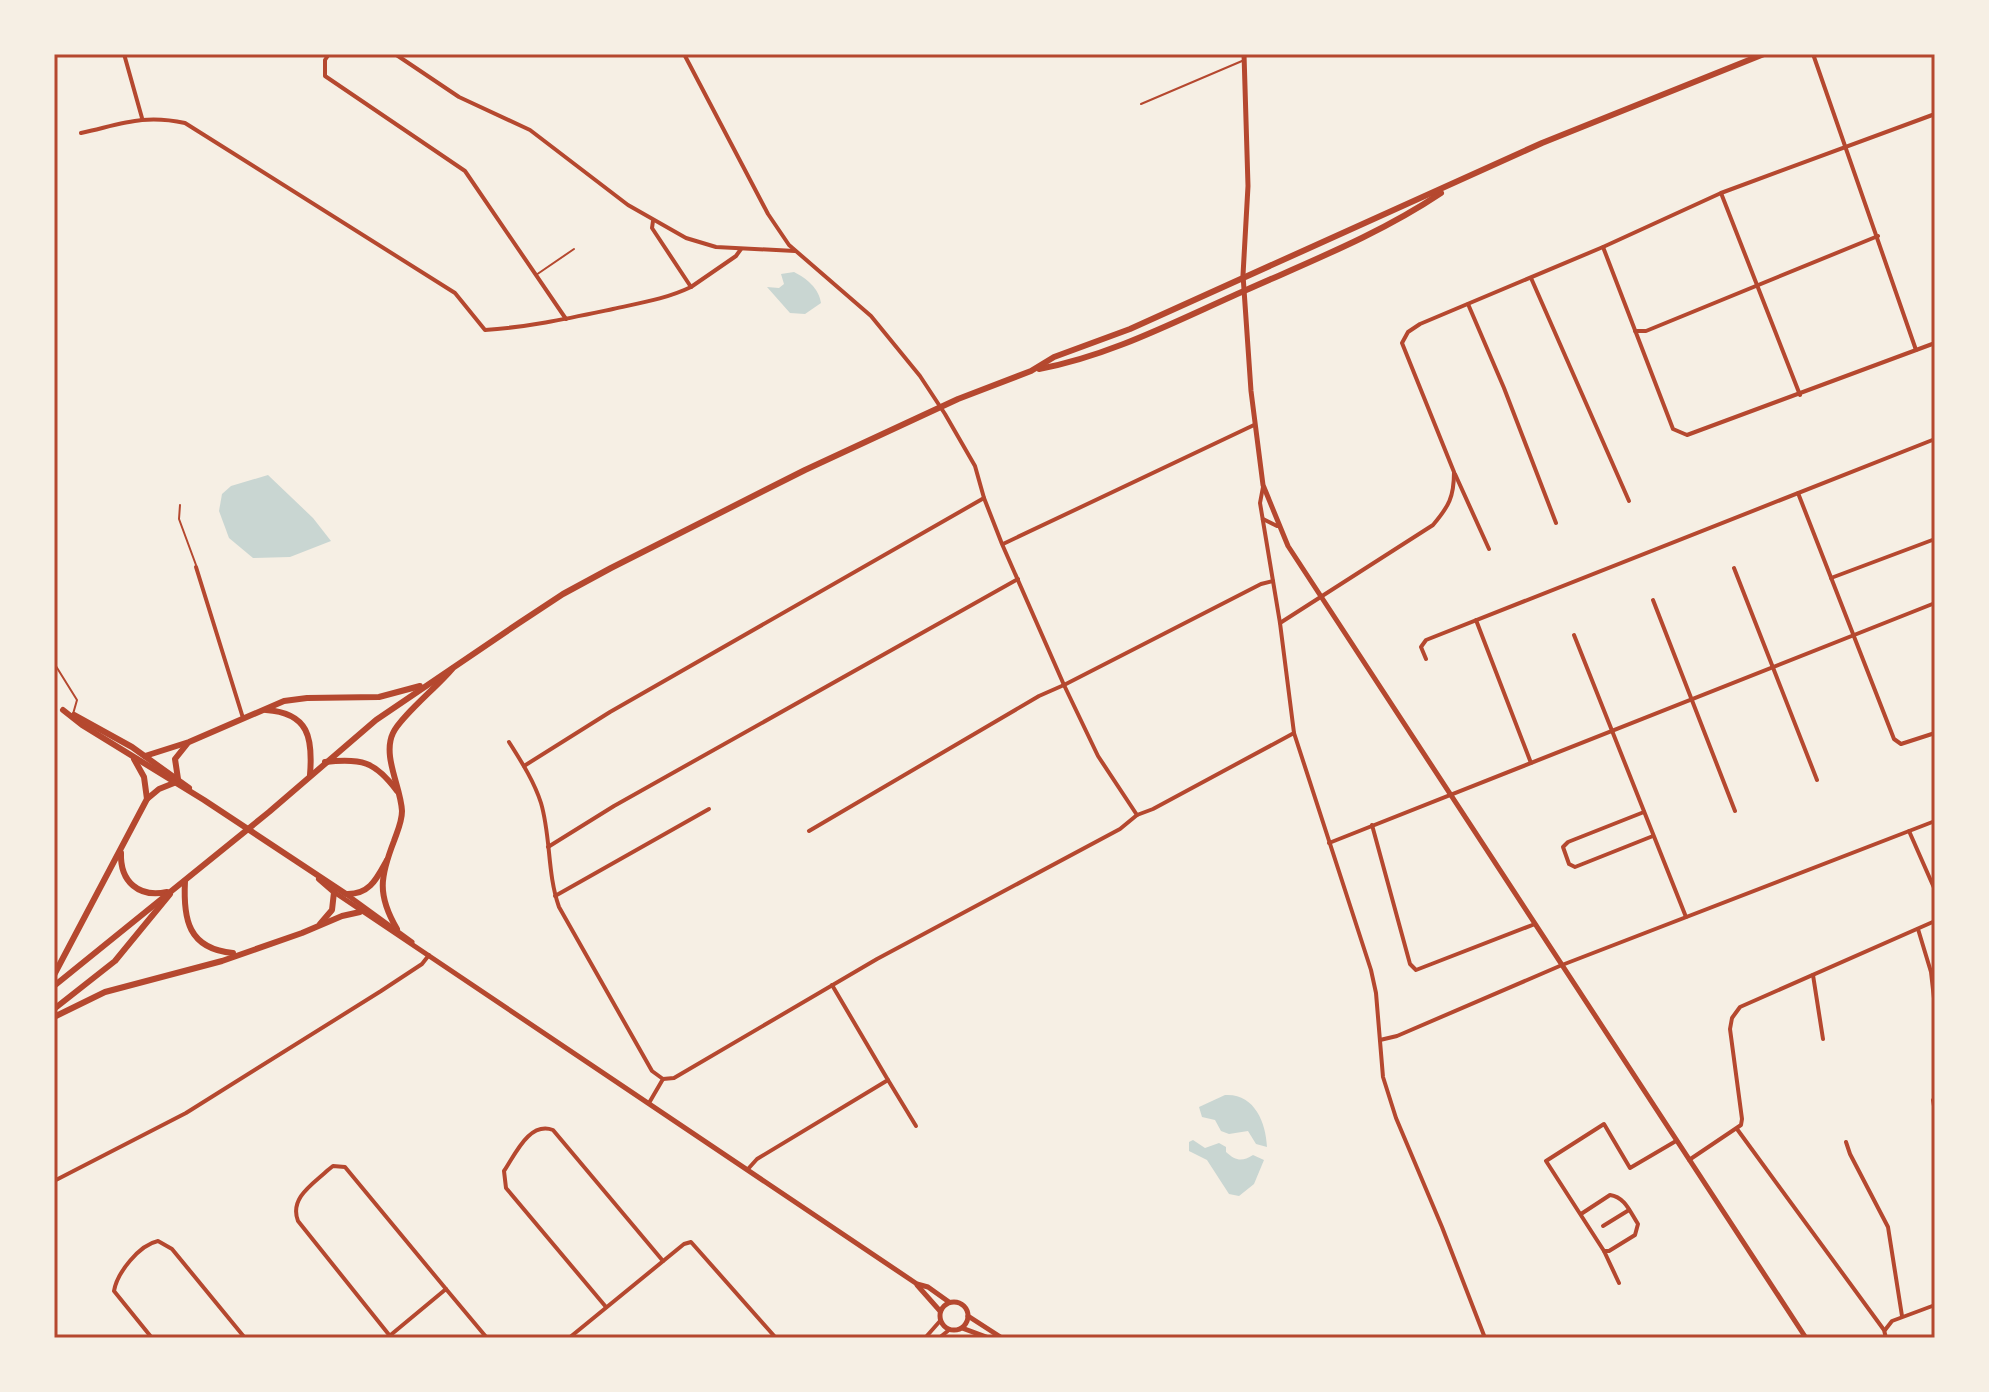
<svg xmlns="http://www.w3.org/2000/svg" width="1989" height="1392" font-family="'Source Sans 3',sans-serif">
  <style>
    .water { fill: #c9d6d2 }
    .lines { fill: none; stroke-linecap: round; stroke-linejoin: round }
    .service { stroke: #b5482f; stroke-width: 2 }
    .minor { stroke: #b5482f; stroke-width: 4 }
    .tertiary { stroke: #b5482f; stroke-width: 5 }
    .secondary { stroke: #b5482f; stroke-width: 6 }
    .neatline { fill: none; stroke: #b5482f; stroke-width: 3 }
  </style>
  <rect width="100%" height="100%" fill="#f6efe4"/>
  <g class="water">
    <path d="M794 272C806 278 819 288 821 303L805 314 790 313 767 287 779 288 784 284 781 274Z"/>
    <polygon points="268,475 313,518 331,541 290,557 253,558 229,538 219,511 222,494 231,486"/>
    <path d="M1225 1095C1254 1093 1266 1122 1267 1147L1256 1144 1248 1131 1229 1134 1221 1131 1215 1120 1202 1117 1199 1107Z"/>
    <path d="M1193 1140 1205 1148 1219 1143 1226 1147V1152C1236 1161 1242 1162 1253 1155L1264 1160 1254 1184 1239 1196 1229 1194 1207 1160 1189 1151V1142Z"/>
  </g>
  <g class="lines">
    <g class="service">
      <polyline points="1141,104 1242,61"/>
      <polyline points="536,275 574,249"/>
      <polyline points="180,505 179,519 196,565"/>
      <polyline points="54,663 77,700 73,714"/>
    </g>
    <g class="minor">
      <polyline points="124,54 142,118"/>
      <polyline points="329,54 325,60 325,76 465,171 566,319"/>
      <polyline points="395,54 459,97 530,130 628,205 686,238 716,247 795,251"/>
      <polyline points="684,54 768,214 789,245 871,316 920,376 945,414 975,466 984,498 1002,544 1064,685 1098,756 1137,815"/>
      <polyline points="1813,54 1916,350"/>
      <path d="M81 133C122 124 143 114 185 123L455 293 485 330C529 327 570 318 613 309 640 303 666 299 691 287L652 228 653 221"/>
      <polyline points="1721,193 1800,395"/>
      <polyline points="1603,247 1673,429 1687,435 1935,343"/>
      <polyline points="1531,278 1629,501"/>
      <polyline points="691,287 736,256 741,249"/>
      <polyline points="1468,304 1504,388 1556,523"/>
      <polyline points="1635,331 1646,331 1878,236"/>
      <polyline points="1455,474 1489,549"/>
      <polyline points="1263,487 1260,503 1280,623 1294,733 1371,970 1376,993 1383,1077 1396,1118 1442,1227 1485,1338"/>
      <polyline points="1798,493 1894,739 1901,744 1935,733"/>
      <polyline points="1263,519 1277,526"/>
      <polyline points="1003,544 1254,425"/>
      <polyline points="196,567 243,718"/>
      <polyline points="1734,568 1817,780"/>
      <polyline points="1831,578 1935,539"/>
      <polyline points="1653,600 1735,811"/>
      <polyline points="1476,620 1531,763"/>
      <path d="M1280 623 1433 525C1449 506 1454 497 1454 472L1402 343 1408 332 1420 324 1603 247 1721 193 1935 114"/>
      <polyline points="1574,635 1686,917"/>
      <polyline points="1426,659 1421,647 1426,640 1935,439"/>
      <path d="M509 742C521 761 534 781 541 803 551 837 547 873 559 907L652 1071 663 1079"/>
      <polyline points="524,766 610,712 984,498"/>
      <polyline points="1644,812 1568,842 1563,847 1569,864 1575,867 1653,836"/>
      <polyline points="1372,825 1410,964 1416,970 1535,924"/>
      <polyline points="809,831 1039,696 1064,685 1261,584 1273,581"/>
      <polyline points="1909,831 1935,890"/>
      <polyline points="1329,843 1935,603"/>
      <polyline points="548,847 614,806 1018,579"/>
      <polyline points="555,896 709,809"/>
      <polyline points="1918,929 1931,972 1935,1007"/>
      <polyline points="1813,975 1823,1039"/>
      <polyline points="1380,1040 1397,1036 1562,965 1935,821"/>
      <polyline points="888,1080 916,1126"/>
      <polyline points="1933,1100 1935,1112"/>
      <polyline points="649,1103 663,1079 674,1078 877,959 1120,829 1137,815 1153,809 1294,733"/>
      <polyline points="1737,1129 1884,1330 1886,1338"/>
      <polyline points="1846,1142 1850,1154 1888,1227 1902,1316"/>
      <polyline points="1689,1160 1741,1125 1742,1119 1730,1029 1732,1018 1740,1007 1935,921"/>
      <polyline points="748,1169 757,1159 888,1080 832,985"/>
      <polyline points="54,1181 186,1113 381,991 422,964 429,955"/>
      <path d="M1581 1214 1610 1195C1625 1197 1630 1212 1638 1224L1635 1235 1609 1251H1604"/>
      <polyline points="1603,1226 1629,1210"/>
      <polyline points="1619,1283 1604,1251 1546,1161 1604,1124 1630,1168 1676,1141"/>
      <path d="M606 1307 506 1188 504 1171C515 1155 529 1121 553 1130L663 1261"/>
      <polyline points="1885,1330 1892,1321 1935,1305"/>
      <path d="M390 1336 298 1221C289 1198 313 1184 328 1170L333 1166 345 1167 446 1289"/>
      <path d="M152 1338 114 1291C117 1273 139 1245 158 1241L172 1249 245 1338"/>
      <polyline points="387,1338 446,1289 487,1338"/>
      <polyline points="569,1338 684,1244 691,1242 776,1338"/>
      <polyline points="925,1338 940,1321"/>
      <polyline points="939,1338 949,1330"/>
    </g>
    <g class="tertiary">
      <polyline points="1244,54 1248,186 1243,275 1251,391 1263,485 1288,546 1806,1338"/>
      <polyline points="334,892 917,1284 928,1287 949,1302"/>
      <polyline points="346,894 412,942"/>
      <polyline points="917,1285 940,1311"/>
      <circle cx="954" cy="1316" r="14"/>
      <polyline points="968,1316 1002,1338"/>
      <polyline points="962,1328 989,1338"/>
    </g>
    <g class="secondary">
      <path d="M1039 369C1110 356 1178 320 1244 291 1311 261 1380 234 1441 193"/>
      <path d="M63 710 82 725 204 800 346 894C370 895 377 878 387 860"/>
      <path d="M266 710C309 713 313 738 310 775"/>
      <polyline points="74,715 132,747 189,788"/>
      <polyline points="145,756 189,742 284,701 307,698 379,697 420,686"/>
      <polyline points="134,759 144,777 147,799"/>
      <path d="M325 762C361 758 375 761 397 791"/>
      <polyline points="178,779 175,759 187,744"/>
      <path d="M121 853C120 882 139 898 167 892"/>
      <polyline points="319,879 334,892 332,910 320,924"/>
      <path d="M185 881C183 919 188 949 233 953"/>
      <path d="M397 929C377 895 380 877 394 841 397 832 402 822 402 811 401 787 382 756 393 733 400 717 438 686 452 669"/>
      <polyline points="54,975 147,799 159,789 174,783"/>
      <polyline points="54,986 269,812 376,720 519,623 563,594 611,568 805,470 958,399 1031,371 1054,357 1130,329 1542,143 1764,54"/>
      <polyline points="54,1009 115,961 170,894"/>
      <polyline points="54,1017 105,992 222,961 302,933 342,916 360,912"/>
    </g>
  </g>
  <rect width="1989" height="1392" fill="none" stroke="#f6efe4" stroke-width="112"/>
  <rect x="56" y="56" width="1877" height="1280" class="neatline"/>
</svg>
